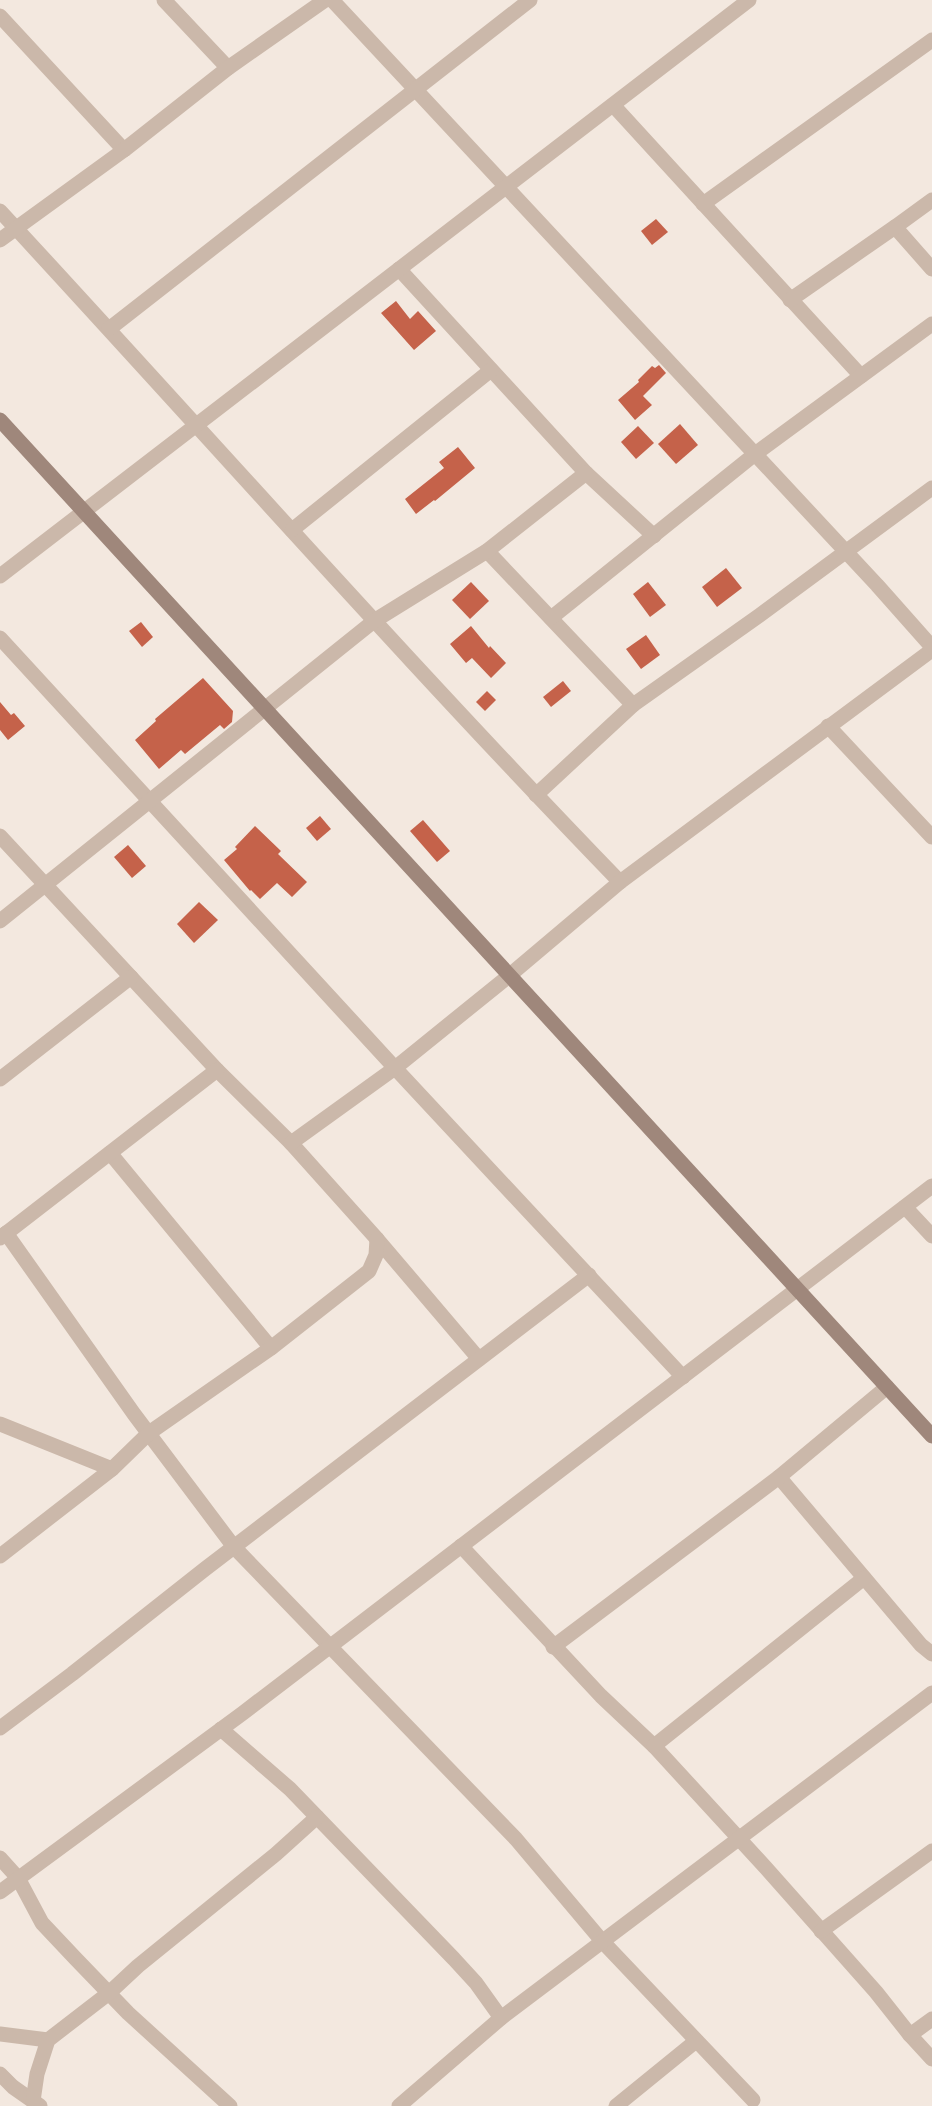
<svg xmlns="http://www.w3.org/2000/svg" width="932" height="2106" font-family="'Fira Sans Condensed',sans-serif">
  <style>
    .building { fill: #c5624a }
    .lines { fill: none; stroke-linecap: round; stroke-linejoin: round }
    .street { stroke: #cbb8aa; stroke-width: 15 }
    .secondary { stroke: #9f877b; stroke-width: 15 }
  </style>
  <rect width="100%" height="100%" fill="#f3e8df"/>
  <g class="building">
    <polygon points="656,219 668,232 652,245 641,231"/>
    <polygon points="396,301 410,319 418,311 436,331 414,350 381,313"/>
    <polygon points="659,365 666,373 643,396 652,405 635,420 618,400 639,382 638,380 652,366 655,368"/>
    <polygon points="680,424 698,445 676,464 658,444"/>
    <polygon points="638,426 654,443 636,459 621,442"/>
    <polygon points="458,447 475,468 435,501 434,500 416,514 405,499 444,468 439,462"/>
    <polygon points="726,568 742,588 717,607 702,587"/>
    <polygon points="471,582 489,601 470,619 452,600"/>
    <polygon points="648,582 666,605 650,617 633,594"/>
    <polygon points="141,622 153,637 142,647 129,631"/>
    <polygon points="471,626 489,648 490,646 506,663 491,678 472,658 466,663 450,644"/>
    <polygon points="646,635 660,655 641,669 626,649"/>
    <polygon points="203,678 233,711 232,722 224,729 220,725 185,754 181,750 159,769 135,740 156,721 155,719"/>
    <polygon points="563,681 571,691 551,707 543,697"/>
    <polygon points="487,691 496,700 485,711 476,702"/>
    <polygon points="0,702 11,715 14,713 25,726 8,740 0,730"/>
    <polygon points="320,816 331,829 317,841 306,828"/>
    <polygon points="423,820 450,851 437,862 410,831"/>
    <polygon points="255,826 281,851 278,854 307,882 292,897 277,883 260,899 251,890 250,891 224,860 237,849 235,847"/>
    <polygon points="128,845 146,866 132,878 114,857"/>
    <polygon points="199,902 218,920 194,943 177,924"/>
  </g>
  <g class="lines">
    <g class="street">
      <polyline points="164,0 228,68"/>
      <polyline points="332,0 877,585 932,647"/>
      <polyline points="0,16 124,150"/>
      <polyline points="613,105 861,376"/>
      <polyline points="932,200 895,227 932,269"/>
      <polyline points="703,204 932,40"/>
      <path d="M0 211C207 435 408 663 620 882"/>
      <polyline points="0,240 124,150 228,68 325,0"/>
      <polyline points="399,269 586,473 654,536"/>
      <polyline points="790,300 895,227"/>
      <polyline points="109,329 530,0"/>
      <polyline points="292,530 491,370"/>
      <polyline points="487,551 633,705"/>
      <polyline points="0,576 749,0"/>
      <polyline points="551,618 755,454 932,324"/>
      <polyline points="0,638 395,1068 683,1377"/>
      <polyline points="828,726 932,837"/>
      <polyline points="536,795 633,705 760,615 932,488"/>
      <polyline points="0,836 217,1070 291,1143 377,1239 479,1359"/>
      <polyline points="0,921 374,621 487,551 586,473"/>
      <polyline points="0,1079 131,977"/>
      <polyline points="291,1143 395,1068 510,975 620,882 932,650"/>
      <polyline points="110,1153 271,1348"/>
      <polyline points="905,1207 932,1236"/>
      <polyline points="6,1233 134,1414 234,1547 516,1839 602,1941 753,2100"/>
      <polyline points="0,1238 217,1070"/>
      <polyline points="0,1424 112,1469"/>
      <polyline points="779,1477 921,1645 932,1654"/>
      <polyline points="461,1546 601,1696 654,1746 766,1868 876,1992 910,2035 932,2059"/>
      <polyline points="0,1556 112,1469 149,1433 271,1348 369,1271 376,1255 377,1239"/>
      <polyline points="553,1647 779,1477 887,1387"/>
      <polyline points="0,1728 72,1674 205,1569 589,1275"/>
      <polyline points="221,1729 290,1789 454,1959 476,1983 501,2018"/>
      <polyline points="654,1746 864,1578"/>
      <polyline points="0,1858 18,1878 42,1923 75,1958 128,2013 230,2106"/>
      <polyline points="0,1892 243,1713 932,1186"/>
      <polyline points="821,1931 932,1851"/>
      <polyline points="0,2034 48,2040"/>
      <polyline points="910,2035 932,2019"/>
      <polyline points="0,2074 13,2087 40,2106"/>
      <polyline points="33,2101 37,2074 48,2040 109,1993 138,1966 276,1854 317,1817"/>
      <polyline points="399,2106 501,2018 932,1693"/>
      <polyline points="616,2106 696,2041"/>
    </g>
    <polyline class="secondary" points="0,420 932,1436"/>
  </g>
</svg>
